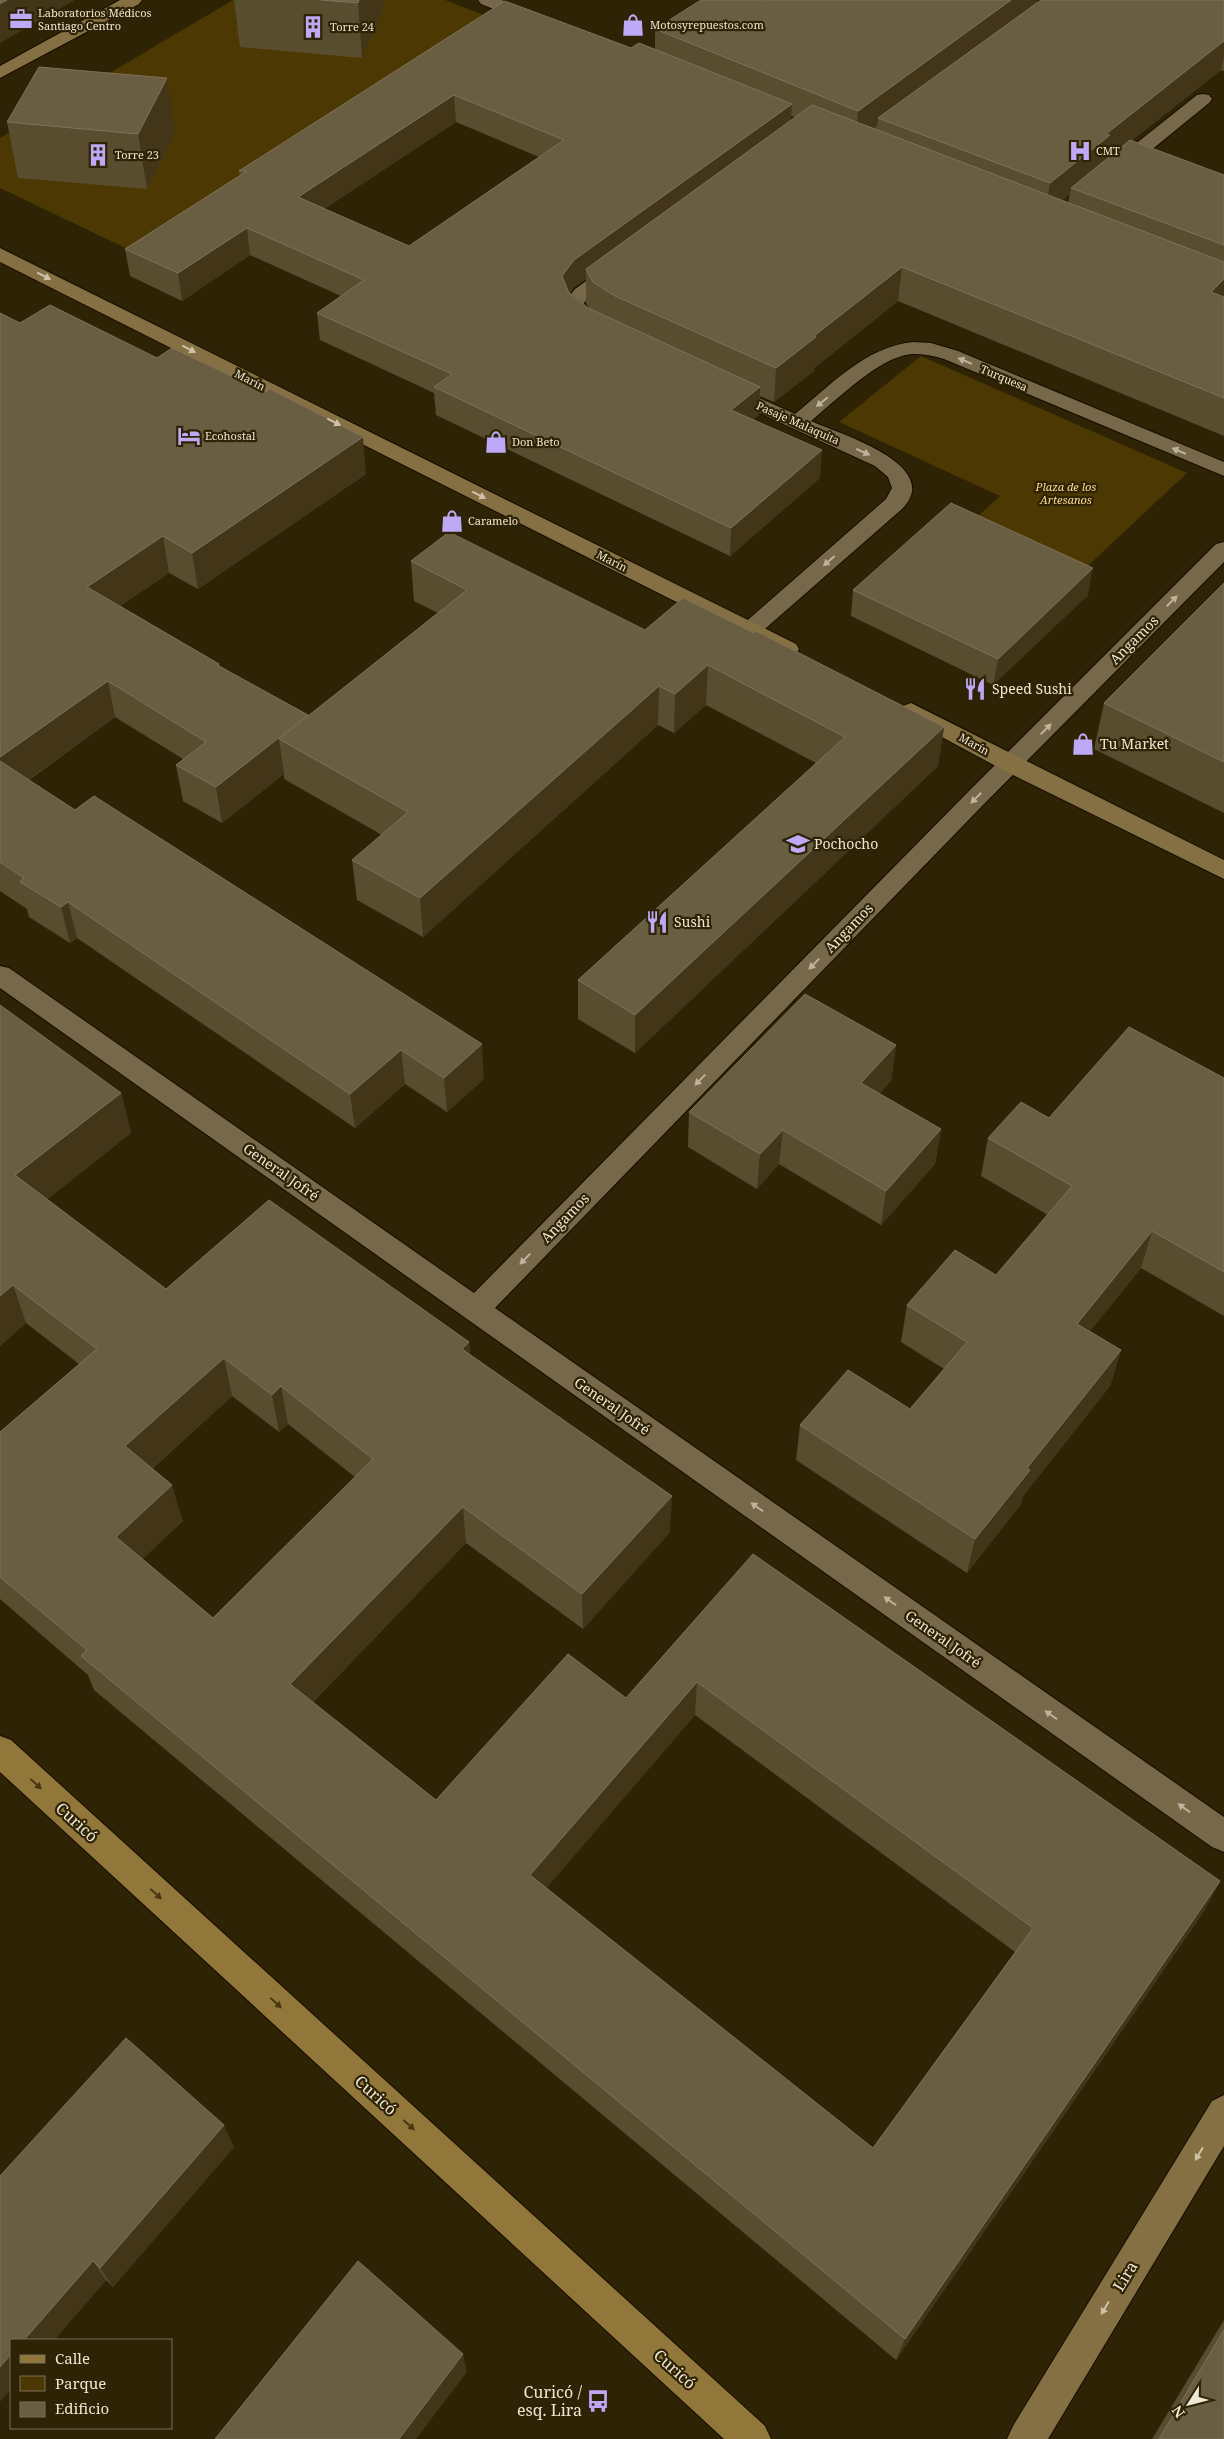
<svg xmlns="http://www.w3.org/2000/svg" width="1224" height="2439" font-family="'Noto Serif',serif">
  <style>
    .green { fill: #4c3802 }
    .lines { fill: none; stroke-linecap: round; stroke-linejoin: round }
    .lane-casing { stroke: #150c00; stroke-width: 2 }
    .street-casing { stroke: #150c00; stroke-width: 2 }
    .secondary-casing { stroke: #150c00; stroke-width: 2 }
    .primary-casing { stroke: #150c00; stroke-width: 2 }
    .lane { fill: #77684a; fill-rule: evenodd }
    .street { fill: #77684a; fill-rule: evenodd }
    .secondary { fill: #847042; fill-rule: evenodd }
    .primary { fill: #92773a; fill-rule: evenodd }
    .wall { fill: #594d30; fill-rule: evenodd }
    .shaded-wall { fill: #423518 }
    .building { fill: #695d42; stroke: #7e7259; fill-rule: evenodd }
    .oneway { fill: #cec3a9 }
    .oneway2 { fill: #beb49d }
    .oneway3 { fill: #483812 }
    .labels { text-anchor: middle; stroke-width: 4.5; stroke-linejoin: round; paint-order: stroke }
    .far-poi-label { font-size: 11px; fill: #eee6d5; stroke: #2f2305; text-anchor: start }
    .far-street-label { font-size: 11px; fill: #eee6d5; stroke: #2f2305 }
    .far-park-label { font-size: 11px; font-style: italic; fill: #fcdc97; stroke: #2f2305 }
    .street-label { font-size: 14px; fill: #eee6d5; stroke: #2f2305 }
    .poi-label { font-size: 14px; fill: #eee6d5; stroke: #2f2305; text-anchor: start }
    .near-street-label { font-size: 16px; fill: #eee6d5; stroke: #2f2305 }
    .near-poi-label { font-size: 16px; fill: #eee6d5; stroke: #2f2305; text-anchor: end }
  </style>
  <rect width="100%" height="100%" fill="#2f2305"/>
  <g class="green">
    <polygon points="233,0 445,0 502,22 136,253 0,188 0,138"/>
    <polygon points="921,356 1187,473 1077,576 968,525 1000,496 839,422"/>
  </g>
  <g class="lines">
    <defs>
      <polygon id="lane" points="1203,94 1209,95 1212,99 1209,103 1123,173 1109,173 1107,169 1109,165 1197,95"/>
      <g id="street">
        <polygon points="478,0 502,0 540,15 543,19 540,23 528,23 481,4"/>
        <polygon points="617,262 624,264 627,268 624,272 589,297 584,303 586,312 601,327 598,331 584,331 570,318 564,303 575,289 610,264"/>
        <path d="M913 342 931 343 958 351 1224 462V476L944 359C930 355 916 352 902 356 874 363 834 402 811 421 840 434 945 465 902 509L758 635 750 637 742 635 739 630 742 625 886 499 892 488 888 477 875 466 718 394 715 390 718 386 725 384 732 386 795 414C831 385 865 347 913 342Z"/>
        <polygon points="1224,542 1224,562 984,804 495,1308 1224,1817 1224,1852 1212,1847 0,988 0,966 9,968 474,1293 968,792 1216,544"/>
      </g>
      <g id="secondary">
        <polygon points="120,0 142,0 139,4 0,78 0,66"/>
        <polygon points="0,248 796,644 799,649 796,654 788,656 780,654 0,262"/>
        <polygon points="911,703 1224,860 1224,879 1003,770 903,716 899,711 903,706"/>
        <polygon points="1224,2095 1224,2146 1048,2439 1007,2439 1013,2426 1212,2101"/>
      </g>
      <polygon id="primary" points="0,1736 11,1740 765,2426 771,2439 724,2439 0,1772"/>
    </defs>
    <use href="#lane" class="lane-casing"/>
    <use href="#street" class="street-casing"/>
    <use href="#secondary" class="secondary-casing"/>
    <use href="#primary" class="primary-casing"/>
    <use href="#lane" class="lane"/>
    <use href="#street" class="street"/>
    <use href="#secondary" class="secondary"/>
    <use href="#primary" class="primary"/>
  </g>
  <g class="wall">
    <polygon points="234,0 383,0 384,8 362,58 240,47"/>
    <path d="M767 0H1037V3L1224 0V71L1221 70 1131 141 1224 175V436L898 301 814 368V371L774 402 760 396 759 415 753 419 820 478 730 556 436 415 434 393 320 340 317 313 341 296 250 255 182 301 130 276 125 249 240 176 239 171 505 1 631 48 655 49V29L765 1ZM791 116 795 117 791 120ZM456 122 539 157 409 246 324 209ZM1070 194 1068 203 1062 200ZM586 279V303L589 308 570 293 574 287Z"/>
    <polygon points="7,122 175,133 147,189 18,178"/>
    <polygon points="0,313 20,323 366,474 198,589 169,573 120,606 219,664 220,666 308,716 438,613 414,601 411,561 645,630 944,727 938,766 635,1053 578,1019 578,980 816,763 706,705 674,733 658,725 423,937 357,900 352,860 382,835 284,779 284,774 222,823 183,801 176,765 183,759 115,717 29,780 484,1079 447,1112 405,1084 355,1128 77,938 70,943 29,917 27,909 0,891"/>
    <polygon points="1224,583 1224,813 1094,749 1104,703"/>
    <polygon points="853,590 1088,595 993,685 851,616"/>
    <path d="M0 1005 121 1093 131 1133 47 1199 166 1289 469 1342 470 1355 670 1532 583 1629 466 1543 313 1702 436 1800 626 1698 753 1554 1220 1881 1204 1911 896 2360 94 1690 88 1675 0 1599V1432L79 1364 26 1323 0 1346ZM232 1396 279 1432 288 1424 355 1477 213 1618 142 1559 183 1521 152 1469ZM695 1715 1015 1952 873 2148 546 1888Z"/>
    <polygon points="896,1045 891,1081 879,1094 941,1129 935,1164 881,1225 779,1164 757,1189 688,1147 689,1112"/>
    <polygon points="1224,1078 1224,1316 1141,1268 1090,1331 1121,1350 1110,1386 1023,1496 1021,1504 967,1573 796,1460 800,1425 910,1409 944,1369 901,1342 907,1305 996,1275 1048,1215 981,1176 988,1138 1049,1118"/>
    <polygon points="234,2147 113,2287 106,2280 54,2340 11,2340 0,2176"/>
    <polygon points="1224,2320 1224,2439 1152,2439"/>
  </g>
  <g class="shaded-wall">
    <polygon points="7,0 75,0 0,43 0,4"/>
    <polygon points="359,0 383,0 384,8 362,58 358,3"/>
    <polygon points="1011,0 1037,0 1036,9 878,118 877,126 856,142 858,111"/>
    <polygon points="1224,41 1224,56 1221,70 1071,188 1070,194 1045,214 1050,183 1106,134"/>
    <polygon points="167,78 175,133 147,189 138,134"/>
    <polygon points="454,95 456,122 301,224 298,197"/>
    <polygon points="792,104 790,131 586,269 586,279 574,287 562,303 562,276 574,260"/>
    <polygon points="247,228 250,255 182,301 178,273"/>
    <polygon points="902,267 898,301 814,368 814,371 774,402 776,368 814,336"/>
    <polygon points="1224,279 1224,306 1211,292"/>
    <polygon points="760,387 759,415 730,438 731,410"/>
    <polygon points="363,437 366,474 198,589 192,553"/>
    <polygon points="822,450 820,478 730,556 731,528"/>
    <polygon points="163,536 169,573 95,623 87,587"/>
    <polygon points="1093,568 1088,595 993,685 998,659"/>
    <polygon points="708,665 706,705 674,733 675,694"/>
    <polygon points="108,681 115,717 7,795 0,770 0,757"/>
    <polygon points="659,686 658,725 423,937 420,898"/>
    <polygon points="308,715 313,751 279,739 284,774 222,823 216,787"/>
    <polygon points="944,727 938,766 635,1053 635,1015"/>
    <polygon points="68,902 77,938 70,943 61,907"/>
    <polygon points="482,1044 484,1079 447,1112 444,1078"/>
    <polygon points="896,1045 891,1081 856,1118 861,1083"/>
    <polygon points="401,1050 405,1084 355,1128 350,1094"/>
    <polygon points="121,1093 131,1133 28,1215 15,1175"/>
    <polygon points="941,1129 935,1164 881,1225 886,1191"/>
    <polygon points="783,1130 779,1164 757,1189 760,1154"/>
    <polygon points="1152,1231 1141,1268 1067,1360 1077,1324"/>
    <polygon points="13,1285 26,1323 0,1346 0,1296"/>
    <polygon points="469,1342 473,1380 462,1349"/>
    <polygon points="1121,1350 1110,1386 1023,1496 1021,1504 967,1573 975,1539 1027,1468"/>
    <polygon points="224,1358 232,1396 136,1483 125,1446"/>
    <polygon points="281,1386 288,1424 279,1432 272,1395"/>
    <polygon points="172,1485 183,1521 128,1573 116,1537"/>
    <polygon points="672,1496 670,1532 583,1629 582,1594"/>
    <polygon points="463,1507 466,1543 298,1717 290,1684"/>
    <polygon points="697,1682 695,1715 532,1905 530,1875"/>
    <polygon points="1220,1881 1204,1911 896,2360 905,2339"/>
    <polygon points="224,2125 234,2147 113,2287 100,2268"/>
    <polygon points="93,2261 106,2280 54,2340 24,2340"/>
    <polygon points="11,2354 11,2389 0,2402 0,2367"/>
    <polygon points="463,2354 467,2372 416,2439 399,2439"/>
  </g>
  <g class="building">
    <polygon points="0,0 7,0 0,4"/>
    <polygon points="321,0 359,0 358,3"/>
    <polygon points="701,0 762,0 765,1 767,0 1011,0 858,111 655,29"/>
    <polygon points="1041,0 1224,0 1224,41 1106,134 1110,135 1050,183 878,118"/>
    <path d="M505 1 631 48 639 43 792 104 574 260 562 276 569 293 588 308 760 387 731 410 822 450 731 528 434 387 452 374 317 313 364 280 247 228 178 273 125 249 247 171H239ZM454 95 564 140 409 246 298 197Z"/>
    <polygon points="39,67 167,78 138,134 7,122"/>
    <polygon points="812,105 1224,262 1224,279 1211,292 1224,297 1224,398 902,267 814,336 816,337 776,368 615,296 593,282 586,269"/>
    <polygon points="1130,140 1224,175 1224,245 1071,188"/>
    <polygon points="50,305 157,358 172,348 265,392 270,389 363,437 192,553 163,536 87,587 219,664 217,665 308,715 216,787 176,765 206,742 108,681 0,757 0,313 20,323"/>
    <polygon points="951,503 1093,568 998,659 853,590"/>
    <polygon points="449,532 645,630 683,598 754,633 756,631 944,727 635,1015 578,980 845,737 708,665 675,694 659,686 420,898 352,860 408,812 279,739 467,590 411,561"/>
    <polygon points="1224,583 1224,762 1104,703"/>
    <polygon points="0,761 75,810 94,796 482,1044 444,1078 401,1050 350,1094 68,902 61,907 20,882 24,878 0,862"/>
    <polygon points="805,994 896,1045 861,1083 941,1129 886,1191 783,1130 760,1154 689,1112"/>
    <path d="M0 1005 121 1093 15 1175 166 1289 269 1200 469 1342 462 1349 672 1496 582 1594 463 1507 290 1684 436 1800 568 1654 626 1698 753 1554 1220 1881 905 2339 81 1656 87 1650 0 1577V1432L97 1349 13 1285 0 1296ZM224 1358 272 1395 281 1386 373 1459 213 1618 116 1537 172 1485 125 1446ZM697 1682 1033 1928 873 2148 530 1875Z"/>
    <polygon points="1129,1027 1224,1078 1224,1272 1152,1231 1077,1324 1121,1350 1027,1468 1030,1470 975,1539 800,1425 848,1370 910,1409 967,1342 907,1305 955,1250 996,1275 1072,1186 988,1138 1021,1102 1049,1118"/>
    <polygon points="126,2038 224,2125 100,2268 93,2261 24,2340 11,2340 11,2354 0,2367 0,2176"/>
    <polygon points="358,2261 463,2354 399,2439 215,2439"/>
    <polygon points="1224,2330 1224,2439 1159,2439"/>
  </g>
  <defs><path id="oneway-solid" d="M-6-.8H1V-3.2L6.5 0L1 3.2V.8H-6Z" transform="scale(1.25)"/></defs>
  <g class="oneway">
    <use href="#oneway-solid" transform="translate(44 276) rotate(27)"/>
    <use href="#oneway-solid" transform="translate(189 349) rotate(27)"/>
    <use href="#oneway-solid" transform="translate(334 422) rotate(27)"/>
    <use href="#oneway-solid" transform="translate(479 495) rotate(27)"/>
    <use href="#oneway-solid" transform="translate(1199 2154) rotate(121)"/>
    <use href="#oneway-solid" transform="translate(1105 2308) rotate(121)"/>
  </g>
  <g class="oneway2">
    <use href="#oneway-solid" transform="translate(965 361) rotate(-157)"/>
    <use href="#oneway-solid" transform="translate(822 402) rotate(141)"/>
    <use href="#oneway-solid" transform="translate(1179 451) rotate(-157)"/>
    <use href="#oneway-solid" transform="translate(863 452) rotate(24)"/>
    <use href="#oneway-solid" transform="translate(829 561) rotate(139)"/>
    <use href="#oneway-solid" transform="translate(1172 601) rotate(-45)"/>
    <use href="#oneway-solid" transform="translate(1046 729) rotate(-45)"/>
    <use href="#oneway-solid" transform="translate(976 798) rotate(135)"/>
    <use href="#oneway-solid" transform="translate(814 964) rotate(134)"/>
    <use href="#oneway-solid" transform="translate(700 1080) rotate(134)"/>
    <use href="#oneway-solid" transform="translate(525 1259) rotate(134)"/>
    <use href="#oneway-solid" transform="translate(757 1507) rotate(-145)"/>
    <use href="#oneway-solid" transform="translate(890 1601) rotate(-145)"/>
    <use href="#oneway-solid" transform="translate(1051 1715) rotate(-145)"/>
    <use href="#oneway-solid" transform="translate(1184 1808) rotate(-145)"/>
  </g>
  <g class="oneway3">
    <use href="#oneway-solid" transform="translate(36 1784) rotate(42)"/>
    <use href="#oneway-solid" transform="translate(156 1894) rotate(42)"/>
    <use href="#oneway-solid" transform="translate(276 2003) rotate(42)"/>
    <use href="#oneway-solid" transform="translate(409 2125) rotate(42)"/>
  </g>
  <defs>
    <symbol id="office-bare" viewBox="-9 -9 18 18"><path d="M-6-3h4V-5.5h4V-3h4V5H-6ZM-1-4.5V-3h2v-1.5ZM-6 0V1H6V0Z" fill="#bda9f5" stroke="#2f2305" stroke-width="2.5" paint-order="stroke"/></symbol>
    <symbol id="shop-bare" viewBox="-9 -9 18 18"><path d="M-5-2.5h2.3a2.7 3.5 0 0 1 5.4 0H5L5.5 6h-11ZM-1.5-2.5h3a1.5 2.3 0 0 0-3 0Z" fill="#bda9f5" stroke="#2f2305" stroke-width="2.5" paint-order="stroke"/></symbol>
    <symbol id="building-bare" viewBox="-9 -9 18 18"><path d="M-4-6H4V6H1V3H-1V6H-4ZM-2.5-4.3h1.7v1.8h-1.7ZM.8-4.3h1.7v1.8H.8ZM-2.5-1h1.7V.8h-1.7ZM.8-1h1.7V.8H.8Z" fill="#bda9f5" stroke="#2f2305" stroke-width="2.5" paint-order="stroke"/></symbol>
    <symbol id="hospital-bare" viewBox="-9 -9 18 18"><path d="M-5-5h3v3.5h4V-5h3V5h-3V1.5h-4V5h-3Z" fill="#bda9f5" stroke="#2f2305" stroke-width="2.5" paint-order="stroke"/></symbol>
    <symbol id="hotel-bare" viewBox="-9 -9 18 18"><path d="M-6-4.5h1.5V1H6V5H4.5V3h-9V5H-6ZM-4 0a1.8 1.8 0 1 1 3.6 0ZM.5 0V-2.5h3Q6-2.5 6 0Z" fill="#bda9f5" stroke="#2f2305" stroke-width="2.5" paint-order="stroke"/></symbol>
    <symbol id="restaurant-bare" viewBox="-9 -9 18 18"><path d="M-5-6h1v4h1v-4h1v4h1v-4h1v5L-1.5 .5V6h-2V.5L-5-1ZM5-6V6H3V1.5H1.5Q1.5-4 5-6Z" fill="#bda9f5" stroke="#2f2305" stroke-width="2.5" paint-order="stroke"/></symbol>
    <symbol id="school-bare" viewBox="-9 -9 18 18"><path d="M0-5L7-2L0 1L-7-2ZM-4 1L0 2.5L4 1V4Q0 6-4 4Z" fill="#bda9f5" stroke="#2f2305" stroke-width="2.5" paint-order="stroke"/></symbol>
    <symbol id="bus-bare" viewBox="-9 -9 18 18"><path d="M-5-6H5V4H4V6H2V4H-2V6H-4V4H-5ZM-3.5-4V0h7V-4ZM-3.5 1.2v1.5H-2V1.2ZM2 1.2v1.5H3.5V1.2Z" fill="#bda9f5" stroke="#2f2305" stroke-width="2.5" paint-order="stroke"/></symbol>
  </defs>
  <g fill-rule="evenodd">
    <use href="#office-bare" x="5" y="3" width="32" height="32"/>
    <use href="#shop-bare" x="617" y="9" width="32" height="32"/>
    <use href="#building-bare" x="297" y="11" width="32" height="32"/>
    <use href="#hospital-bare" x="1064" y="135" width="32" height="32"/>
    <use href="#building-bare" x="82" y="139" width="32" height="32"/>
    <use href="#hotel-bare" x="173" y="420" width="32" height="32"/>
    <use href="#shop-bare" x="480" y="426" width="32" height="32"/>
    <use href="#shop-bare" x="436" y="505" width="32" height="32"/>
    <use href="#restaurant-bare" x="959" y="673" width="32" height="32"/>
    <use href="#shop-bare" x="1067" y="728" width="32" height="32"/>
    <use href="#school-bare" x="782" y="828" width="32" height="32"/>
    <use href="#restaurant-bare" x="641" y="906" width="32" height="32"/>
    <use href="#bus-bare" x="582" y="2385" width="32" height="32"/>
  </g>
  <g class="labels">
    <g class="far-poi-label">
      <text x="38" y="17">Laboratorios Médicos<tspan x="38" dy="13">Santiago Centro</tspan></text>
      <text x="650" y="29">Motosyrepuestos.com</text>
      <text x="330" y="31">Torre 24</text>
      <text x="1096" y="155">CMT</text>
      <text x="115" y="159">Torre 23</text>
      <text x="205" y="440">Ecohostal</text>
      <text x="512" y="446">Don Beto</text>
      <text x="468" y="525">Caramelo</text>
    </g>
    <g class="far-street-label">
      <text transform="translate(1004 378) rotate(23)" y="4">Turquesa</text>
      <text transform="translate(250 380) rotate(27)" y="4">Marín</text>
      <text transform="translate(798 423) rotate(24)" y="4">Pasaje Malaquita</text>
      <text transform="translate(612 561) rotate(27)" y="4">Marín</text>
      <text transform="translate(974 744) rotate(29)" y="4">Marín</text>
    </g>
    <g class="far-park-label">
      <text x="1066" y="491">Plaza de los<tspan x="1066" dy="13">Artesanos</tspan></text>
    </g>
    <g class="street-label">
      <text transform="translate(1134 640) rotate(-45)" y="5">Angamos</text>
      <text transform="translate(849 928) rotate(-46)" y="5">Angamos</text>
      <text transform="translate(281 1172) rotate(35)" y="5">General Jofré</text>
      <text transform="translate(565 1218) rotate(-46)" y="5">Angamos</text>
      <text transform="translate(612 1406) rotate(35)" y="5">General Jofré</text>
      <text transform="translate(943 1639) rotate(35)" y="5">General Jofré</text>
    </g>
    <g class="poi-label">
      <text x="992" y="694">Speed Sushi</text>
      <text x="1100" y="749">Tu Market</text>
      <text x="814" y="849">Pochocho</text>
      <text x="674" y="927">Sushi</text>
    </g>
    <g class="near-street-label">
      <text transform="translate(77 1822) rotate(42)" y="6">Curicó</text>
      <text transform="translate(376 2095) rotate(42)" y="6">Curicó</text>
      <text transform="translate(1125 2276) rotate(-59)" y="6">Lira</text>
      <text transform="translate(675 2369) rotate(42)" y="6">Curicó</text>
    </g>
    <g class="near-poi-label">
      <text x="582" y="2398">Curicó /<tspan x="582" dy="18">esq. Lira</tspan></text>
    </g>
  </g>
  <rect x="10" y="2339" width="162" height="90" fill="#2f2305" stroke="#7b7158"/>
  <rect x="20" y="2355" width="25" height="8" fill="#92773a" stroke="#7b7158"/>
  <text x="55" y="2364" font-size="15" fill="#eee6d5">Calle</text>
  <rect x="20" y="2376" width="25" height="15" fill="#4c3802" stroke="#7b7158"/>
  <text x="55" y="2389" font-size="15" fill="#eee6d5">Parque</text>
  <rect x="20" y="2402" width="25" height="15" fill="#695d42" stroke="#7b7158"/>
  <text x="55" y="2414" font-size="15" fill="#eee6d5">Edificio</text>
  <g transform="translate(1189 2404) rotate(234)" stroke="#2f2305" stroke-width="4" paint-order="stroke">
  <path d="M0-4L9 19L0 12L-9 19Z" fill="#eee6d5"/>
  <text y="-8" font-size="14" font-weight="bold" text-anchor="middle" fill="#eee6d5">N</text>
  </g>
</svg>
